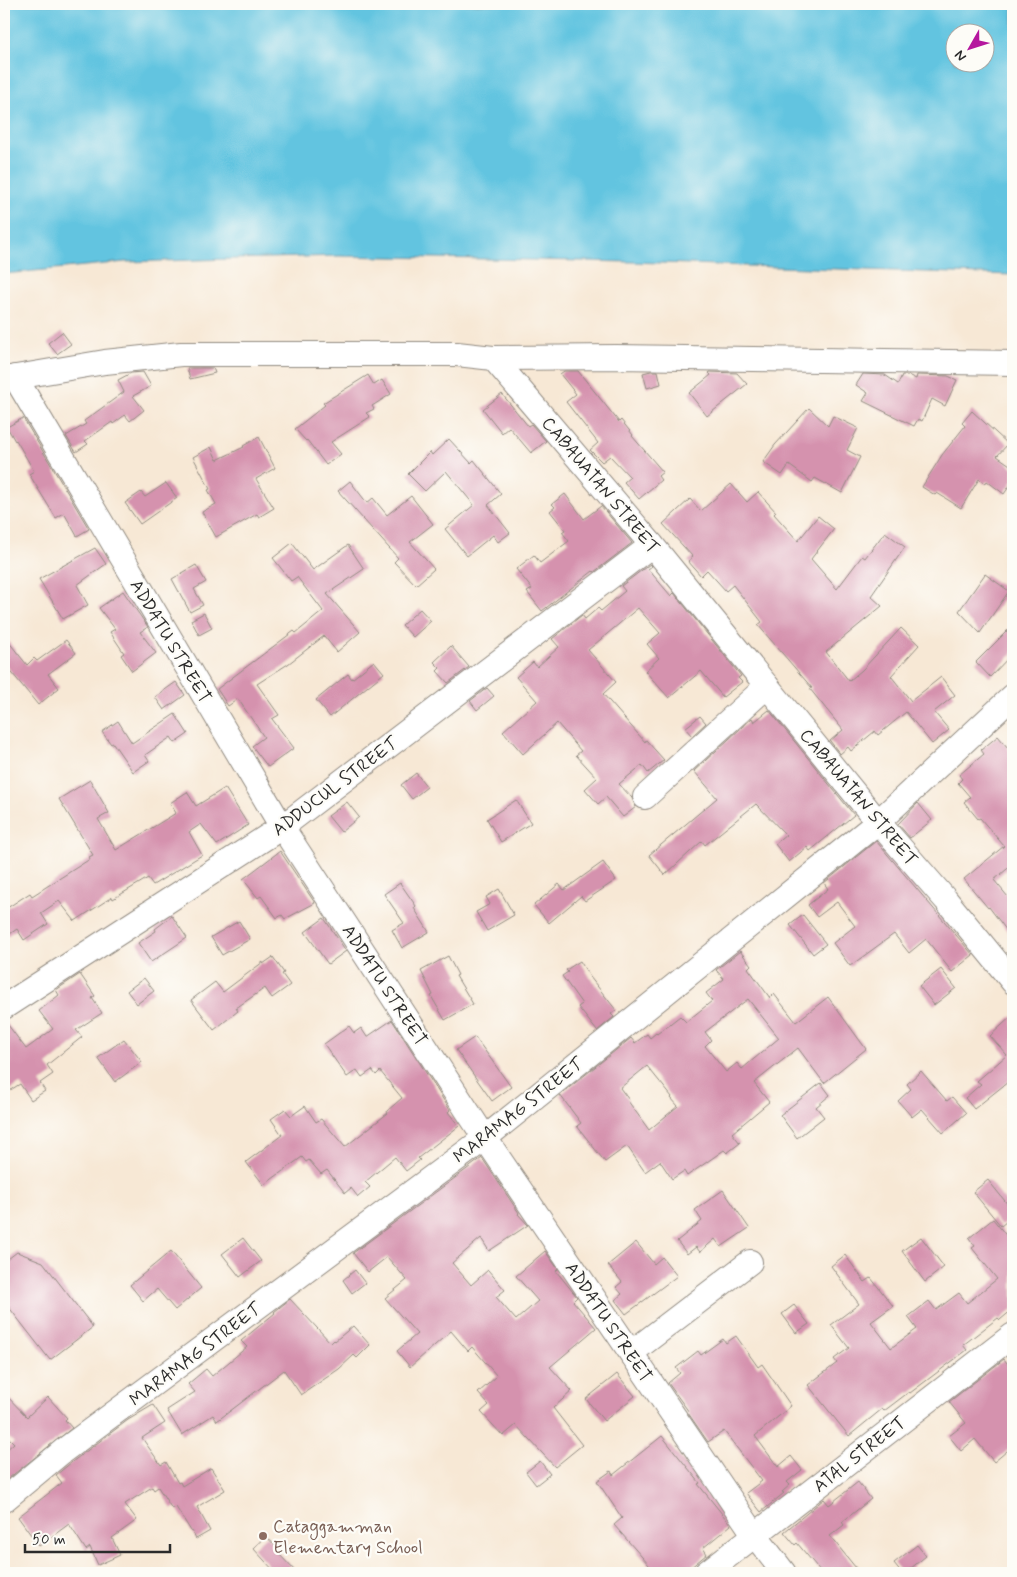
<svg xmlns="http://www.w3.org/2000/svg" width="1017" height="1577" font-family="Mynerve,sans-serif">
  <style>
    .water { fill: #62c4e0; stroke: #467886; fill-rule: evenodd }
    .building { fill: #d592ae; fill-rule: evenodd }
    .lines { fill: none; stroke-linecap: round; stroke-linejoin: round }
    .minor-casing { stroke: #918a80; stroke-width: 26 }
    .minor { stroke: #fff; stroke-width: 24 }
    .education-dot { fill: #8d6e63; stroke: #fdfcf7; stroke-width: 2 }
    .labels { text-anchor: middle; stroke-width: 4.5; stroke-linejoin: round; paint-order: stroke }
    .street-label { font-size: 18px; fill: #2b2b2b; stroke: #fdfcf7 }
    .education-label { font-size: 18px; fill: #785e54; stroke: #fdfcf7; text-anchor: start }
  </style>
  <rect width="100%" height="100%" fill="#fdfcf7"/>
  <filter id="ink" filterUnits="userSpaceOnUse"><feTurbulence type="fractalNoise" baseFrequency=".02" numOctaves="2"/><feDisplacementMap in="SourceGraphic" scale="10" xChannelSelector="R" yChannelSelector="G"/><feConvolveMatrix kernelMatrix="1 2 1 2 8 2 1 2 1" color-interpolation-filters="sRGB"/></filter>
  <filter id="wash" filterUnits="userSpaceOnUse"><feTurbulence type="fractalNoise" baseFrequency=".0096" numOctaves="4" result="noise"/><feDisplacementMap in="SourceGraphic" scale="20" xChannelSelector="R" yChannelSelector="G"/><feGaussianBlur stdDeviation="1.12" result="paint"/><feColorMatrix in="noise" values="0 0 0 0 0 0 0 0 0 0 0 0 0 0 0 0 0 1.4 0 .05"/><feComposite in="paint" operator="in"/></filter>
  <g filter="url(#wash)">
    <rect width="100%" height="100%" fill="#f7e8d5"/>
    <path class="water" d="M4 4H1013V275L631 262 339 256 125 262 4 274ZM954 32H984V62H954Z"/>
    <g id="blocks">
      <g class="building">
        <polygon points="62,332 71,344 57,354 48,343"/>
        <polygon points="187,368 213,368 215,373 190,379"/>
        <polygon points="564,371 578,371 619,422 621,420 633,435 632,436 663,472 658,476 661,480 639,499 624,482 630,477 610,456 602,462 590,450 598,443 566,402 576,394 560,374"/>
        <polygon points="651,371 658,371 661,384 647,388 643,373"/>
        <polygon points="143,372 151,386 133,396 144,410 130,421 125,415 113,424 112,422 85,441 88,444 76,452 66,436 86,424 84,421 124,392 118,380 131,373"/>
        <polygon points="710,372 737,373 747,384 707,416 689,393 711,375 709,373"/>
        <polygon points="863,374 885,375 898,384 902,375 908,375 916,379 917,375 948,376 957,380 945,406 932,399 922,421 918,419 914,426 863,401 868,393 856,385"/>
        <polygon points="368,375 374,385 382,380 391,394 372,406 374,409 366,413 370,417 331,442 341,454 326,465 307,440 306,441 295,429 325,405 323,403"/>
        <polygon points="502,394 528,426 531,424 546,441 531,453 509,427 502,433 483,409"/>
        <polygon points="809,408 828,426 833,416 858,428 847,450 860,457 842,493 815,478 812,482 789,465 782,475 763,462 775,445"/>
        <polygon points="972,411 1008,444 997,456 1013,467 1013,481 1004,494 987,481 985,484 979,479 961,508 937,493 935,495 922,487 942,455 965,426 962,423"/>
        <polygon points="23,418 89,529 77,536 64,513 56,518 29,474 34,471 16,440 15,441 7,427"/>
        <polygon points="259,437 275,468 256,479 274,508 259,517 257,514 216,537 202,512 216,504 208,490 210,489 193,457 211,447 217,460 244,447 243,446"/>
        <polygon points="449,439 471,463 474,460 501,494 488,505 510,533 498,542 493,535 467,556 445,529 474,505 446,471 425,491 408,474 430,452 432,455"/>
        <polygon points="350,481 367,503 373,498 387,515 411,496 433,524 410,542 434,569 416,585 394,562 398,558 338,491"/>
        <polygon points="166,483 177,498 140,524 125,503 141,492 145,497"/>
        <polygon points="731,484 747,502 758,492 776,512 774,514 798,541 818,516 834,529 811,559 837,589 862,556 865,558 885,532 905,547 871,596 882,606 826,652 849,681 862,670 901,628 919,645 891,676 911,701 941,677 955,695 934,712 949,730 932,744 906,712 878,735 875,731 851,751 848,747 840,754 830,741 843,730 810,689 812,688 758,625 762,622 733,585 726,591 707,570 701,576 688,561 693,557 663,524 690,499 701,511"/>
        <polygon points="565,494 584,519 601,506 632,543 594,572 593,571 542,611 527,592 532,589 516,569 534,555 540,563 569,541 562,532 565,530 550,511 555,507 552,504"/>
        <polygon points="292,543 313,570 348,545 364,569 327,594 360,632 337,652 324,636 288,664 257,684 279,715 272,719 294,748 268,767 252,746 264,737 238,699 228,706 217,689 294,631 296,633 323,611 297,577 291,581 273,558"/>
        <polygon points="95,548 106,564 77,585 88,605 63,619 39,579"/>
        <polygon points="650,564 652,566 648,569 671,596 674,593 741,676 738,678 742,682 723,697 701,671 669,698 645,671 659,658 647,644 660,633 638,608 588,650 616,682 603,694 645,742 646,740 664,760 648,773 642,765 619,784 632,798 636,807 623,817 606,797 598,804 585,789 597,778 576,755 581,751 557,723 523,754 503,731 537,701 516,677 533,662 537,667 559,647 552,639 582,615 585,619 598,608 601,611 625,591 621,586"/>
        <polygon points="196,565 206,582 194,589 203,605 190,612 172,579"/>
        <polygon points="985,574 1009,591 980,633 959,611"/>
        <polygon points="123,591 148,627 140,632 156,653 132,671 121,655 124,653 110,632 115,629 99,608"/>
        <polygon points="420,609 431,621 413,637 402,625"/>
        <polygon points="204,613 212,628 199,635 191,620"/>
        <polygon points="1013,625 1013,653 990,677 976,662"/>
        <polygon points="4,636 27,665 34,658 37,661 66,640 76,653 48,674 59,688 38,705 4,663"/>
        <polygon points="451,646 469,667 448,683 437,671 440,668 434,662"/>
        <polygon points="374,661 384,673 330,717 316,700 348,674 352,679"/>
        <polygon points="176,682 185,695 164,710 155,697"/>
        <polygon points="487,688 494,696 477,710 470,701"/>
        <polygon points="769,710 854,815 810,851 807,847 789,862 775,844 786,835 756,804 705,845 702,841 665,875 649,855 717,798 694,771 752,718 754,722"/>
        <polygon points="175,714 188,734 175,743 171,737 145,755 149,761 133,772 113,743 111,744 102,732 118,721 132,743"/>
        <polygon points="700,716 706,723 692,736 685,728"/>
        <polygon points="998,736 1013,754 1013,864 994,880 1013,903 1013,939 989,907 988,908 964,879 1004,846 980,818 978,819 964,802 970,797 958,783 962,779 959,775 984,754 981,750"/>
        <polygon points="416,773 427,787 412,799 401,785"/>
        <polygon points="90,780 109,813 98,819 116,850 176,813 170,803 187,792 196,806 225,788 248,825 217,845 201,824 189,832 202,855 153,885 148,878 113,899 112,897 75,921 59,901 41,913 48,924 24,940 17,929 4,938 4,910 30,893 32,896 90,859 89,857 93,855 59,799"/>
        <polygon points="516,800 531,823 501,842 487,819"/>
        <polygon points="347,802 359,817 341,832 328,816"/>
        <polygon points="918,803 932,820 910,838 898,824"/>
        <polygon points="876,841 973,955 952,972 926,939 909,953 894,934 850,966 833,943 855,926 837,902 817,917 808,905 828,889 824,883"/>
        <polygon points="280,851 315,903 285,919 282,915 277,918 261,896 258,898 243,879"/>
        <polygon points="603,862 616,880 585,901 581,896 549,923 534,905 559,884 564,890"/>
        <polygon points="400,883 416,906 414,908 429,932 402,948 392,930 404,923 384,894"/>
        <polygon points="499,889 514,915 487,931 476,912 490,904 486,897"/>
        <polygon points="803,915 826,944 813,954 790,925"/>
        <polygon points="172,916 187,938 151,962 138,943 156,931 155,929"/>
        <polygon points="324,918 346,951 328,964 305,932"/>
        <polygon points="239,921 250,939 222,955 211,937"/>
        <path d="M740 951 751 965 748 968 770 998 774 994 796 1022 828 997 866 1049 824 1083 798 1048 754 1083 769 1102 732 1133 740 1143 727 1153 724 1150 687 1176 684 1171 672 1179 660 1161 645 1172 627 1146 605 1162 577 1126 581 1123 560 1095 631 1038 635 1043 647 1034 650 1038 656 1033 657 1034 680 1016 686 1022 712 1001 706 993 724 979 716 970ZM748 999 779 1038 742 1069 737 1063 726 1072 705 1046 711 1040 705 1032ZM647 1066 672 1097 671 1098 678 1106 649 1130 628 1101 629 1100 620 1088Z"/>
        <polygon points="448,956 458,975 456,976 473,1004 445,1020 431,996 433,995 421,971"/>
        <polygon points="273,957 284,973 282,974 290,985 272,998 265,988 236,1008 238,1011 214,1030 191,1000 215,982 223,992 263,962 263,964"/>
        <polygon points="580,961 590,977 616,1010 611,1014 614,1017 597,1031 578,1007 582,1004 562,976 568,972 566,970"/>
        <polygon points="941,969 956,988 934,1005 919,986"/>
        <polygon points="80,974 95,996 92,998 102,1013 76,1030 82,1037 47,1065 53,1074 40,1083 45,1091 31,1100 20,1084 4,1094 4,1021 5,1021 26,1049 53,1029 39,1011 59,995 56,990"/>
        <polygon points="144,978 154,991 137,1004 127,991"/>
        <polygon points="1013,1015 1013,1078 974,1109 965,1098 981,1084 977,1081 1007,1055 990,1036"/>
        <polygon points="392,1020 450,1110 448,1112 459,1126 418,1158 420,1160 406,1171 395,1157 365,1182 370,1187 358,1197 351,1188 345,1193 327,1170 321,1174 309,1160 306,1162 302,1157 264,1185 246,1162 282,1135 271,1119 285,1109 291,1116 305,1106 316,1122 321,1119 345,1147 388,1113 387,1111 402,1098 380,1071 376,1075 372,1070 362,1077 357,1070 347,1077 324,1044 349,1026 354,1033 361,1028 367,1037"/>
        <polygon points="475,1037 511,1087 492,1101 456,1050"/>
        <polygon points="124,1039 142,1062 115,1082 98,1058"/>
        <polygon points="921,1071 947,1101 952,1097 966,1113 943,1133 922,1109 912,1117 898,1101 911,1089 907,1084"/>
        <polygon points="821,1083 830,1095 816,1107 824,1117 797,1138 780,1115"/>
        <polygon points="482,1158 519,1213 518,1214 528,1225 489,1251 481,1238 452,1263 471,1285 488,1270 505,1290 496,1297 516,1320 538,1301 516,1276 545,1251 558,1269 556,1271 577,1297 573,1301 596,1328 550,1367 572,1391 553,1408 582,1445 555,1467 516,1425 503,1436 481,1412 489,1405 478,1393 497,1376 472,1347 468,1351 451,1331 410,1367 397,1351 417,1334 385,1298 407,1280 387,1257 368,1272 353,1253"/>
        <polygon points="988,1180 1013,1211 1013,1216 1001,1226 973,1192"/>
        <polygon points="723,1190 749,1228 721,1247 715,1239 700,1252 696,1247 687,1254 677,1241 702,1221 695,1210"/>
        <polygon points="993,1219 1013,1244 1013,1309 1000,1320 998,1318 963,1345 967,1350 910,1393 909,1392 884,1411 882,1409 849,1436 808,1385 837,1363 834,1359 849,1348 831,1325 859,1304 831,1266 845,1255 865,1282 871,1278 893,1306 871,1322 891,1348 917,1329 908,1317 929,1301 936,1310 959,1293 967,1303 997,1279 972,1248 975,1246 969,1238"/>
        <polygon points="921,1237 944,1267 925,1282 902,1251"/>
        <polygon points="243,1238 261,1261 240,1277 222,1254"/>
        <polygon points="636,1242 654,1264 662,1257 677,1276 626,1314 615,1300 622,1294 616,1287 622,1282 608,1265"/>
        <polygon points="171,1251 201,1288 175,1310 157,1289 143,1301 130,1285"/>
        <polygon points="17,1252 43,1262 93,1327 50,1360 4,1301 4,1262"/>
        <polygon points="355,1270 365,1283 352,1293 343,1280"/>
        <polygon points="290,1299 331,1343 334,1340 335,1341 353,1326 370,1345 357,1358 354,1355 339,1369 301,1395 284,1370 217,1421 213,1415 182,1435 167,1410 195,1392 188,1384 206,1369 212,1376 247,1347 241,1341 275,1313 274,1312"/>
        <polygon points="794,1305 809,1324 796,1333 782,1314"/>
        <polygon points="736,1336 758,1367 762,1364 791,1406 755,1436 778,1467 791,1456 802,1470 787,1482 790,1485 782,1492 784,1493 761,1512 746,1493 762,1481 724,1431 708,1442 688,1413 689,1412 668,1383 680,1373 676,1368 698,1351 701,1355 723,1339 726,1343"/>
        <polygon points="1004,1359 1013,1371 1013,1446 994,1462 975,1439 961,1451 949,1436 966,1423 949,1402"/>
        <polygon points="617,1374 635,1396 604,1421 586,1399"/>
        <polygon points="4,1393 27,1417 48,1397 67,1418 65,1420 72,1428 4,1482 4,1452 14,1443 4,1433"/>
        <polygon points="153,1405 165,1423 142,1438 161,1465 166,1462 178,1483 180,1482 182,1486 211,1468 225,1490 197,1507 210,1531 196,1539 176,1507 172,1509 158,1487 154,1490 152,1487 125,1504 137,1520 112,1538 120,1555 98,1565 90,1547 86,1550 69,1524 39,1546 18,1517 62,1483 56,1475 72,1462 128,1420"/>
        <polygon points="662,1436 700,1483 698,1484 731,1525 703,1548 707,1554 684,1573 656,1573 614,1525 622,1518 597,1481 611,1471 613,1475"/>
        <polygon points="540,1461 550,1474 536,1485 526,1472"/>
        <polygon points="858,1482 871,1499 842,1522 844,1525 830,1536 860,1573 822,1573 797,1543 795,1545 784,1532 824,1499 829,1505"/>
        <polygon points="266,1536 279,1550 277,1552 297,1573 276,1573 253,1548"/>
        <polygon points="917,1545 926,1556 905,1573 902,1573 894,1563"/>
      </g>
    </g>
  </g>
  <g filter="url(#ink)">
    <use href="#blocks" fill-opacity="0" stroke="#918a80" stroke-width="1"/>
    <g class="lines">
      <defs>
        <g id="minor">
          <polyline points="493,358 616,357 1013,363"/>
          <polyline points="15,377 282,827 485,1138 754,1534 784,1573"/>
          <polyline points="4,379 105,362 181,354 457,354 493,358 652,545 878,822 946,900 1013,982"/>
          <polyline points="645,797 767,686"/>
          <polyline points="4,1007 282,827 652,545"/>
          <polyline points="631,1353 750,1262"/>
          <polyline points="4,1500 63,1451 485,1138 878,822 1013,696"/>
          <polyline points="706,1573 1013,1335"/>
        </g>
      </defs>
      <use href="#minor" class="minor-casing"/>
      <use href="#minor" class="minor"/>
    </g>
  </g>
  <circle class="education-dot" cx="263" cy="1536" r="5"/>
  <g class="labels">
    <g class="street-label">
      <text transform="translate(601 485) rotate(50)" y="6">CABAUATAN STREET</text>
      <text transform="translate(171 641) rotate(59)" y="6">ADDATU STREET</text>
      <text transform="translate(335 786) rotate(-37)" y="6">ADDUCUL STREET</text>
      <text transform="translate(859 797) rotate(50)" y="6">CABAUATAN STREET</text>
      <text transform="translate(385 985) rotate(57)" y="6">ADDATU STREET</text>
      <text transform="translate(518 1110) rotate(-38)" y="6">MARAMAG STREET</text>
      <text transform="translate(609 1322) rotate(56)" y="6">ADDATU STREET</text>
      <text transform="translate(195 1354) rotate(-37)" y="6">MARAMAG STREET</text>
      <text transform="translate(859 1454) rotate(-38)" y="6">ATAL STREET</text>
    </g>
    <g class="education-label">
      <text x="273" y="1532">Cataggamman<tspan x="273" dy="21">Elementary School</tspan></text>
    </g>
  </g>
  <rect width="1017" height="1577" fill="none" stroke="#fdfcf7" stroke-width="20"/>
  <g transform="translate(970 48) rotate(231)"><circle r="24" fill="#fdfcf7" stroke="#a9a8a5"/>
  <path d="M0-4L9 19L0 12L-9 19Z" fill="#b5179e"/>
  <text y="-8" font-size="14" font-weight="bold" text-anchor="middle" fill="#2b2b2b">N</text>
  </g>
  <path d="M25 1544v8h145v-8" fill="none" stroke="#2b2b2b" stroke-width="2.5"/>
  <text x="32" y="1544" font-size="15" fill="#2b2b2b" stroke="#fdfcf7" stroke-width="4" paint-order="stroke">50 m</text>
</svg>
